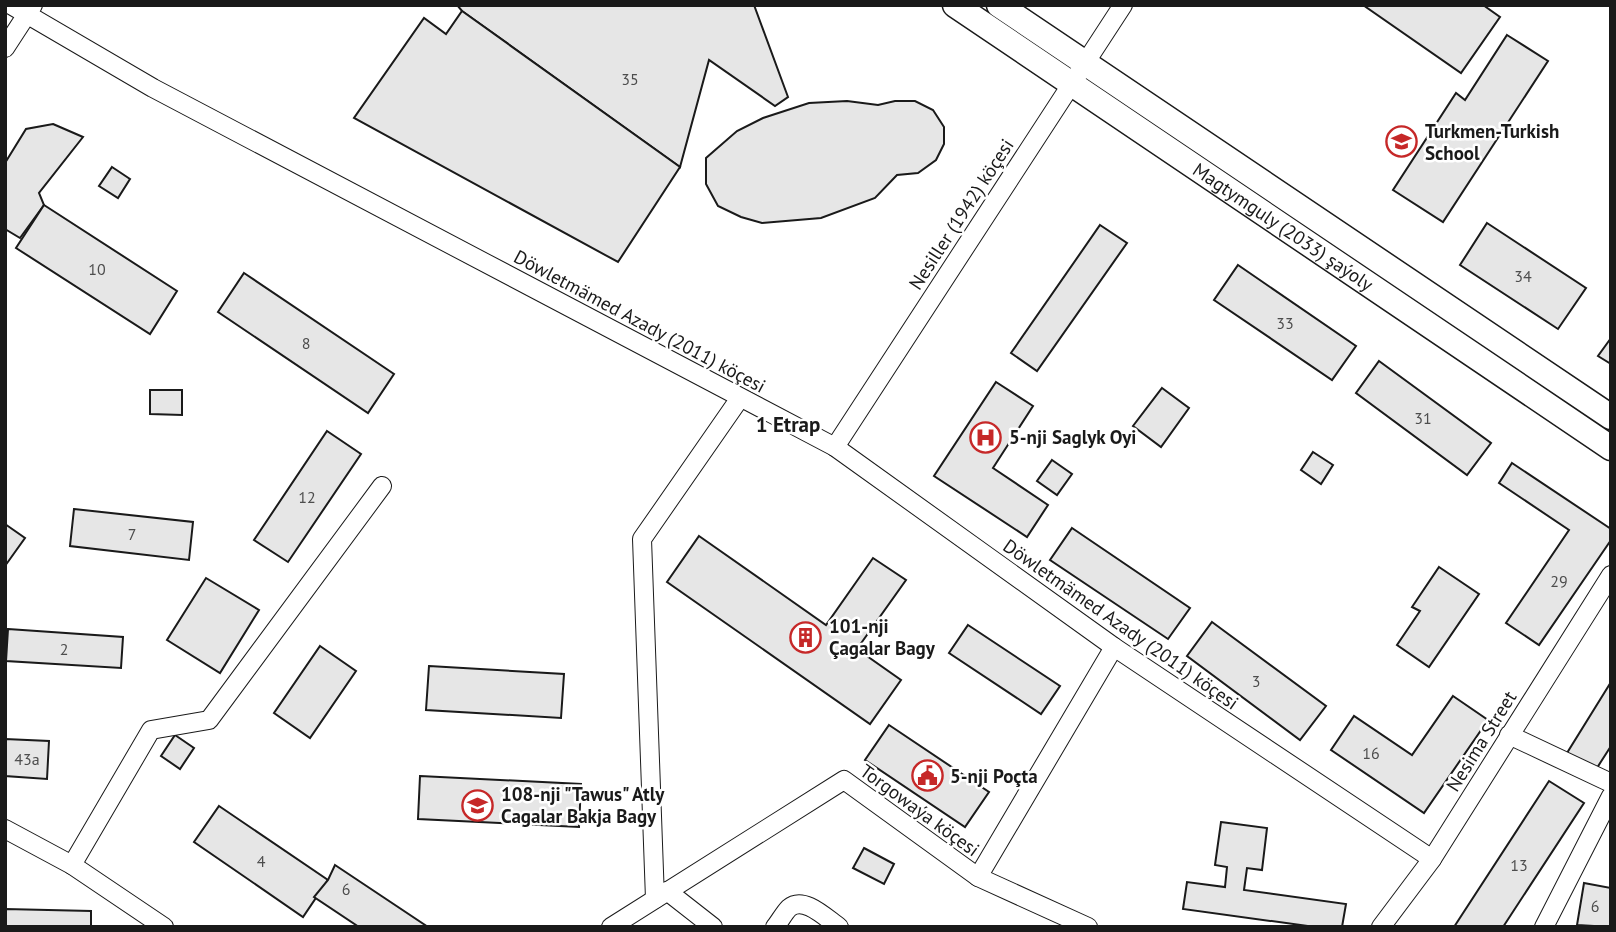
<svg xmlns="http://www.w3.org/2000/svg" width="1616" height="932" font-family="'PT Sans',sans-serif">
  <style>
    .building { fill: #e6e6e6; stroke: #1a1a1a; stroke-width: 2 }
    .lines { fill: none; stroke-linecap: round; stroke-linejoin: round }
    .minor-casing { stroke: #1a1a1a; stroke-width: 20 }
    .secondary-casing { stroke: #1a1a1a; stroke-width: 27 }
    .minor { stroke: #fff; stroke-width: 18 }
    .secondary { stroke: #fff; stroke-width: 24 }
    .labels { text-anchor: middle; stroke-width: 5; stroke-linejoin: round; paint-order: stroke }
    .number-label { font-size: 16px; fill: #4d4d4d }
    .poi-label { font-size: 19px; font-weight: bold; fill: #1a1a1a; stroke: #fff; text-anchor: start }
    .street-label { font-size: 19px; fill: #1a1a1a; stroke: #fff }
    .neighbourhood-label { font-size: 21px; font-weight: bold; fill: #1a1a1a; stroke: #fff }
  </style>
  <rect width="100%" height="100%" fill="#fff"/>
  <g class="building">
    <polygon points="457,5 754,5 788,97 775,106 709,60 680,167 462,11"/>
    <polygon points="1363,5 1483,5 1500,17 1461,73"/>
    <polygon points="462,11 680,167 618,262 354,118 424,18 446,34"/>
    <polygon points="1507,35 1548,61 1443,222 1393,190 1456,93 1465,100"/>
    <polygon points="847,101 878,105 895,101 915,101 933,110 944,127 944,144 936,160 918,173 897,175 875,198 821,218 762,223 741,217 718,206 706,184 706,158 737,131 763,118 809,103"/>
    <polygon points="53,124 83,137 39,193 44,205 20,238 5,229 5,163 26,129"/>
    <polygon points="112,167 130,179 118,198 99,186"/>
    <polygon points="44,205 177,291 150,334 16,248"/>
    <polygon points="1487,223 1586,288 1558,329 1460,265"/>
    <polygon points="1100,225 1127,243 1037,371 1011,353"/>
    <polygon points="1238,265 1356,346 1332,380 1214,300"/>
    <polygon points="244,273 394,374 368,413 218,312"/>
    <polygon points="1611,338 1611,364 1598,356"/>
    <polygon points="1379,361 1491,443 1467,475 1356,393"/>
    <polygon points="996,382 1033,406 993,468 1048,505 1027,537 934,476"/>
    <polygon points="1162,388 1189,408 1161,447 1133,426"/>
    <polygon points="150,390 182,390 182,415 150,414"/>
    <polygon points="327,431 361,454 288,562 254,540"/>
    <polygon points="1313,452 1333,465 1321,484 1301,470"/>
    <polygon points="1052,460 1072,474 1057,495 1037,481"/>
    <polygon points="1512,463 1611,529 1611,540 1539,645 1506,623 1569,530 1499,483"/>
    <polygon points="74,509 193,522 189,560 70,546"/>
    <polygon points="5,524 25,538 5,566"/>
    <polygon points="1072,528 1190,608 1168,639 1050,560"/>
    <polygon points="699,536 826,625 873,558 906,580 857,649 901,680 870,724 667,582"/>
    <polygon points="1439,567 1479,594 1429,667 1397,645 1420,611 1412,607"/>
    <polygon points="206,578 259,610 220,673 167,640"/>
    <polygon points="1212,622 1326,706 1300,740 1187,656"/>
    <polygon points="968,625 1060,686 1041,714 949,653"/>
    <polygon points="8,629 123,637 121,668 6,661"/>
    <polygon points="320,646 356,671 310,738 274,713"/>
    <polygon points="429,666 564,674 561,718 426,710"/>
    <polygon points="1611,682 1611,746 1595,771 1567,753"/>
    <polygon points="1453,696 1488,720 1424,813 1331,750 1354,716 1412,755"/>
    <polygon points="889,725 989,792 965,827 865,760"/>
    <polygon points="175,735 194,748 180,769 161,756"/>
    <polygon points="5,739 49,741 47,779 5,776"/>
    <polygon points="420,776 581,784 579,827 418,819"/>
    <polygon points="1549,781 1584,803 1503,927 1454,927"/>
    <polygon points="219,806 328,880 303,917 194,842"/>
    <polygon points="1221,822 1267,828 1262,870 1247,868 1244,890 1346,904 1342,927 1315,927 1183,909 1187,882 1225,887 1227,867 1215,865"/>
    <polygon points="864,848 894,864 884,884 853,868"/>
    <polygon points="335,865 428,927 359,927 314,897 328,880"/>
    <polygon points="1584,883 1611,888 1611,927 1577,925"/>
    <polygon points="5,909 91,911 91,927 5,927"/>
  </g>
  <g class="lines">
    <defs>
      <g id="minor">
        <polyline points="11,5 153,88 835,447 1114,647 1432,859"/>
        <polyline points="5,48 33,5"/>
        <polyline points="835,447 1123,5"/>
        <polyline points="1509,735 1611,783"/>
        <polyline points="5,829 72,865 164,927"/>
        <polyline points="72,865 151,730 209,720 382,486"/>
        <polyline points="978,877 1088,927"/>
        <polyline points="667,891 713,927"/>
        <polyline points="655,899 642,539 740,398"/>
        <polyline points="611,927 844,780 978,877 1114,647"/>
        <path d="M775 927C780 921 784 913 789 908 804 895 827 919 839 927"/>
        <polyline points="1381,927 1432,859 1611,575"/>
        <polyline points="1544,927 1611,796"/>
      </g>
      <g id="secondary">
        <path id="s1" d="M955 5 1611 448"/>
        <polyline points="999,5 1611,417"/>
      </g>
    </defs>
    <use href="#minor" class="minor-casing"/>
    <use href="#secondary" class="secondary-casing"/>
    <use href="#minor" class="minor"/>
    <use href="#secondary" class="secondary"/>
  </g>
  <defs>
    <symbol id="school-ring" viewBox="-11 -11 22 22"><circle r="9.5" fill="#fff" stroke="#c62828" stroke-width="1.5"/><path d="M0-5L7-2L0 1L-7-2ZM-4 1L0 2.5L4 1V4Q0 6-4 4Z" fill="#c62828"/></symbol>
    <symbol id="hospital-ring" viewBox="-11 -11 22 22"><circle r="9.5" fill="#fff" stroke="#c62828" stroke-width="1.5"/><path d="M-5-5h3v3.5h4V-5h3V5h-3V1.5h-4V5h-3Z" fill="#c62828"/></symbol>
    <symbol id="building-ring" viewBox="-11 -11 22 22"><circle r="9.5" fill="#fff" stroke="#c62828" stroke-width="1.5"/><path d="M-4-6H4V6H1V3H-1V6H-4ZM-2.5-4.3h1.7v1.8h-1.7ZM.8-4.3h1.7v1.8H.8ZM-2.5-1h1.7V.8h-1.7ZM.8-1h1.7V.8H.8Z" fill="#c62828"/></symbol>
    <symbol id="civic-ring" viewBox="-11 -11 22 22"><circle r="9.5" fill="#fff" stroke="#c62828" stroke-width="1.5"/><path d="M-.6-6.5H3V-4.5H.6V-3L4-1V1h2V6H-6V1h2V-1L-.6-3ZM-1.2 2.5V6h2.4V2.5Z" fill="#c62828"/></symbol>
  </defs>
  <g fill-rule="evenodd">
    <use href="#school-ring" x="1384" y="124" width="35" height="35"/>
    <use href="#hospital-ring" x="968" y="420" width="35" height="35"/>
    <use href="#building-ring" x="788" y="620" width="35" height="35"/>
    <use href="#civic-ring" x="910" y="758" width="35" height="35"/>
    <use href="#school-ring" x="460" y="788" width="35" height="35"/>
  </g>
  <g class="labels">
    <g class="number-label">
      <text x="630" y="85">35</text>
      <text x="97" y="275">10</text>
      <text x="1523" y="282">34</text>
      <text x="1285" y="329">33</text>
      <text x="306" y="349">8</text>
      <text x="1423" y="424">31</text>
      <text x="307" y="503">12</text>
      <text x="132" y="540">7</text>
      <text x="1559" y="587">29</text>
      <text x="64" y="655">2</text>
      <text x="1256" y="687">3</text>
      <text x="1371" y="759">16</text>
      <text x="27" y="765">43a</text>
      <text x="261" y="867">4</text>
      <text x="1519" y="871">13</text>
      <text x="346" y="895">6</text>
      <text x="1595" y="912">6</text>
    </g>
    <g class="poi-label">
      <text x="1425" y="138">Turkmen-Turkish<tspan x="1425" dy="22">School</tspan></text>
      <text x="1009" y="444">5-nji Saglyk Oyi</text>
      <text x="829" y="633">101-nji<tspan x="829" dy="22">Çagalar Bagy</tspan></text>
      <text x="950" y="783">5-nji Poçta</text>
      <text x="501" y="801">108-nji "Tawus" Atly<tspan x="501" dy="22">Cagalar Bakja Bagy</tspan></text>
    </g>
    <g class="street-label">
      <text transform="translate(961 214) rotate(-57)" y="7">Nesiller (1942) köçesi</text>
      <text dy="7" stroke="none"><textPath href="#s1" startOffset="396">Magtymguly (2033) şaýoly</textPath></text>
      <text transform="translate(640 321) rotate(28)" y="7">Döwletmämed Azady (2011) köçesi</text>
      <text transform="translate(1121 624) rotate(35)" y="7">Döwletmämed Azady (2011) köçesi</text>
      <text transform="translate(1481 741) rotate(-58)" y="7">Nesima Street</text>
      <text transform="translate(920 810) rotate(36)" y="7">Torgowaýa köçesi</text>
    </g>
    <g class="neighbourhood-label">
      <text x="788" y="432">1 Etrap</text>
    </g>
  </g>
  <rect width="1616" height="932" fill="none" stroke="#1a1a1a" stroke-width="14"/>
</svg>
